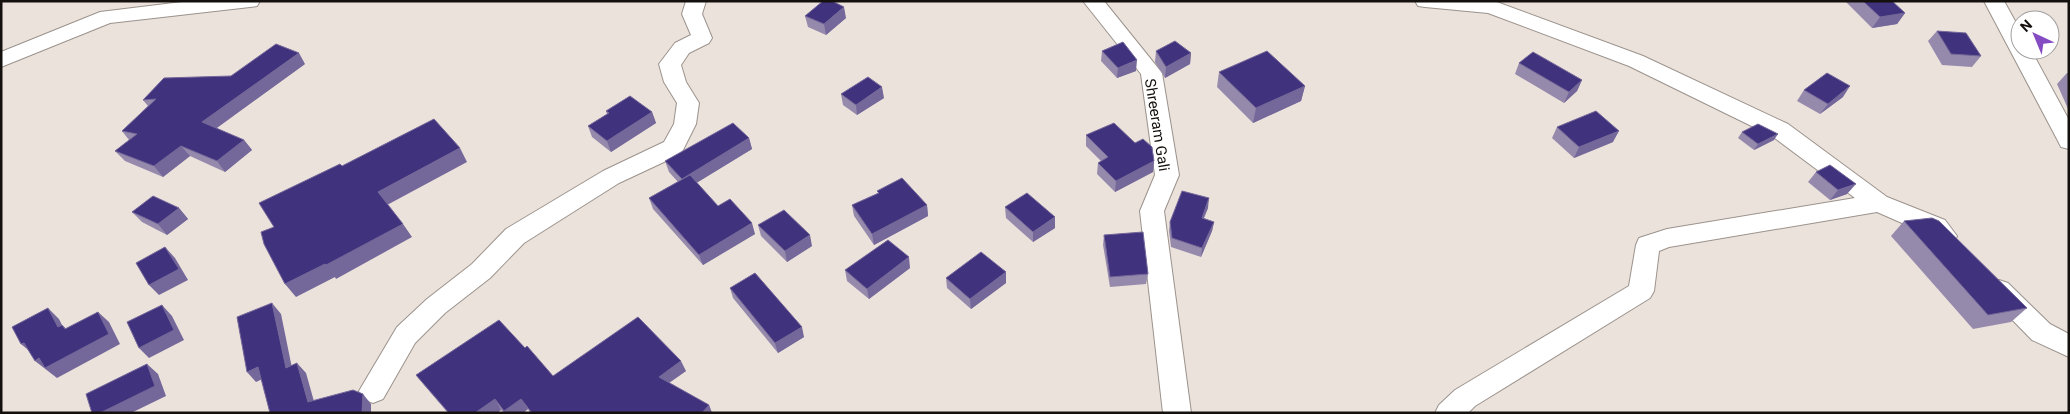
<svg xmlns="http://www.w3.org/2000/svg" width="2070" height="414" font-family="Roboto,sans-serif">
  <style>
    .lines { fill: none; stroke-linecap: round; stroke-linejoin: round }
    .minor-casing { stroke: #9b928c; stroke-width: 2 }
    .minor { fill: #fff; fill-rule: evenodd }
    .wall { fill: #968aac }
    .shaded-wall { fill: #746799 }
    .building { fill: #40327c; stroke: #746799 }
    .labels { text-anchor: middle; stroke-width: 5; stroke-linejoin: round; paint-order: stroke }
    .street-label { font-size: 15px; fill: #14100e; stroke: #fff }
  </style>
  <rect width="100%" height="100%" fill="#ece2dc"/>
  <g class="lines">
    <defs>
      <g id="minor">
        <polygon points="190,1 260,1 257,6 250,7 110,23 1,67 1,52 100,12"/>
        <polygon points="686,1 706,1 702,14 712,38 709,43 689,53 681,65 686,82 699,103 696,124 681,154 619,183 524,243 490,278 445,313 415,343 383,399 373,403 363,399 359,391 397,327 427,299 472,264 506,229 603,171 664,142 674,124 677,103 664,82 659,64 675,43 691,35 682,14"/>
        <polygon points="1083,1 1104,1 1162,73 1179,175 1164,211 1191,413 1163,413 1140,211 1155,175 1141,74"/>
        <polygon points="1415,1 1494,1 1643,56 1788,124 1887,197 1945,220 1957,236 1954,243 1945,245 1936,243 1927,234 1877,212 1669,247 1659,251 1654,291 1650,298 1475,406 1468,413 1435,413 1439,405 1455,390 1629,286 1636,245 1639,238 1667,229 1855,198 1772,136 1629,66 1488,13 1425,7 1418,6"/>
        <polygon points="1984,1 2004,1 2020,30 2020,50 2031,50 2069,120 2069,149 2061,147 2058,141"/>
        <polygon points="1999,280 2008,283 2050,324 2069,334 2069,357 2032,340 1990,297 1986,290 1990,283"/>
      </g>
    </defs>
    <use href="#minor" class="minor-casing"/>
    <use href="#minor" class="minor"/>
  </g>
  <g class="wall">
    <polygon points="1845,1 1892,1 1905,13 1897,24 1872,28"/>
    <polygon points="805,16 846,18 826,35 808,27"/>
    <polygon points="1937,31 1981,56 1972,67 1942,65 1928,41"/>
    <polygon points="1102,51 1136,71 1117,78 1101,61"/>
    <polygon points="1156,51 1191,53 1190,64 1165,78 1155,62"/>
    <polygon points="1519,63 1582,80 1577,91 1564,103 1515,74"/>
    <polygon points="305,64 216,128 244,140 252,150 225,172 190,156 163,177 125,161 115,151 129,140 122,131 148,106 143,100 231,76"/>
    <polygon points="1219,72 1305,86 1301,101 1253,123 1217,87"/>
    <polygon points="2067,73 2069,73 2069,111 2057,84"/>
    <polygon points="1804,90 1843,97 1820,114 1797,101"/>
    <polygon points="841,94 884,98 857,115 843,105"/>
    <polygon points="606,111 652,112 656,123 611,152 592,137 588,126 607,114"/>
    <polygon points="1557,127 1613,142 1574,158 1552,138"/>
    <polygon points="1742,132 1774,140 1754,150 1738,138"/>
    <polygon points="1086,135 1154,161 1153,172 1115,192 1097,174 1098,163 1101,161 1086,146"/>
    <polygon points="749,138 752,149 696,183 718,206 755,234 703,265 653,209 649,198 678,182 669,172 665,161"/>
    <polygon points="1816,172 1847,194 1830,200 1808,182"/>
    <polygon points="877,191 927,205 928,216 874,245 854,216 852,205 878,193"/>
    <polygon points="1005,207 1055,228 1033,242 1006,218"/>
    <polygon points="179,208 188,219 167,235 142,222 132,212"/>
    <polygon points="1208,208 1204,218 1214,222 1212,231 1201,257 1171,247 1169,231 1170,222"/>
    <polygon points="1904,221 2027,308 2011,322 1973,329 1891,236"/>
    <polygon points="758,225 812,246 787,262 761,236"/>
    <polygon points="1104,235 1148,274 1146,284 1110,287 1103,245"/>
    <polygon points="910,268 869,299 847,281 845,270"/>
    <polygon points="946,278 1006,283 971,309 947,288"/>
    <polygon points="730,288 804,337 778,353 733,298"/>
    <polygon points="686,371 669,383 709,405 712,413 530,413 528,409 523,413 504,413 501,410 497,413 448,413 424,385 416,375 553,376"/>
  </g>
  <g class="shaded-wall">
    <polygon points="844,7 846,18 826,35 824,24"/>
    <polygon points="1905,13 1897,24 1872,28 1880,17"/>
    <polygon points="299,53 305,64 210,133 202,122"/>
    <polygon points="1191,53 1190,64 1165,78 1166,67"/>
    <polygon points="1137,60 1136,71 1117,78 1118,68"/>
    <polygon points="1582,80 1577,91 1564,103 1569,92"/>
    <polygon points="1305,86 1301,101 1253,123 1256,108"/>
    <polygon points="1850,86 1843,97 1820,114 1828,104"/>
    <polygon points="882,87 884,98 857,115 856,105"/>
    <polygon points="652,112 656,123 611,152 607,141"/>
    <polygon points="1619,131 1613,142 1574,158 1579,147"/>
    <polygon points="1778,134 1774,140 1754,150 1758,144"/>
    <polygon points="749,138 752,149 685,190 682,179"/>
    <polygon points="244,140 252,150 225,172 217,161"/>
    <polygon points="181,146 190,156 163,177 154,166"/>
    <polygon points="460,148 467,162 387,205 378,192"/>
    <polygon points="1154,161 1153,172 1115,192 1116,181"/>
    <polygon points="1856,184 1847,194 1830,200 1838,190"/>
    <polygon points="1209,198 1208,208 1200,227 1202,218"/>
    <polygon points="927,205 928,216 874,245 872,234"/>
    <polygon points="179,208 188,219 167,235 158,224"/>
    <polygon points="1055,217 1055,228 1033,242 1033,232"/>
    <polygon points="1214,222 1212,231 1201,257 1202,248"/>
    <polygon points="752,223 755,234 703,265 699,255"/>
    <polygon points="403,224 412,237 336,279 335,277 296,297 285,284"/>
    <polygon points="810,235 812,246 787,262 785,251"/>
    <polygon points="165,247 175,258 188,280 159,295 149,285"/>
    <polygon points="909,257 910,268 869,299 867,289"/>
    <polygon points="1006,272 1006,283 971,309 970,299"/>
    <polygon points="272,303 281,314 294,378 286,368"/>
    <polygon points="162,305 172,316 184,340 149,358 139,348"/>
    <polygon points="48,308 59,319 62,325 73,335 58,327"/>
    <polygon points="98,312 109,322 120,344 57,378 35,361"/>
    <polygon points="802,327 804,337 778,353 775,343"/>
    <polygon points="24,343 33,354 21,344"/>
    <polygon points="681,361 686,371 663,387 659,377"/>
    <polygon points="297,363 306,373 317,412 308,402"/>
    <polygon points="147,364 158,374 166,396 131,413 100,413"/>
    <polygon points="258,367 267,377 256,382 247,372"/>
    <polygon points="363,394 371,404 371,413 362,413"/>
    <polygon points="495,399 501,410 497,413 475,413"/>
    <polygon points="521,399 528,409 523,413 505,413 504,411"/>
    <polygon points="709,405 712,413 702,413"/>
  </g>
  <g class="building">
    <polygon points="823,1 832,1 844,7 824,24 805,16"/>
    <polygon points="1863,1 1892,1 1905,13 1880,17"/>
    <polygon points="1937,31 1966,33 1981,56 1951,54"/>
    <polygon points="1175,41 1191,53 1166,67 1156,51"/>
    <polygon points="1123,42 1137,60 1118,68 1102,51"/>
    <polygon points="276,44 299,53 202,122 244,140 217,161 181,146 154,166 115,151 137,134 122,131 156,99 143,100 164,78 231,76"/>
    <polygon points="1267,51 1305,86 1256,108 1219,72"/>
    <polygon points="1533,52 1582,80 1569,92 1519,63"/>
    <polygon points="1827,73 1850,86 1828,104 1804,90"/>
    <polygon points="868,77 882,87 856,105 841,94"/>
    <polygon points="630,96 652,112 607,141 588,126 609,113 606,111"/>
    <polygon points="1596,111 1619,131 1579,147 1557,127"/>
    <polygon points="434,119 460,148 378,192 403,224 326,265 325,264 285,284 264,244 261,232 274,227 259,203 340,164 342,166"/>
    <polygon points="733,123 749,138 682,179 665,161"/>
    <polygon points="1114,123 1135,143 1143,139 1152,147 1154,161 1116,181 1098,163 1108,157 1086,135"/>
    <polygon points="1758,124 1778,134 1758,144 1742,132"/>
    <polygon points="1830,165 1856,184 1838,190 1816,172"/>
    <polygon points="690,175 718,206 730,199 752,223 699,255 649,198"/>
    <polygon points="902,178 927,205 872,234 852,205 879,193 877,191"/>
    <polygon points="1182,191 1209,198 1202,218 1214,222 1202,248 1172,238 1170,222"/>
    <polygon points="1027,193 1055,217 1033,232 1005,207"/>
    <polygon points="153,196 179,208 158,224 132,212"/>
    <polygon points="784,210 810,235 785,251 758,225"/>
    <polygon points="1932,218 1939,221 2027,308 1988,315 1904,221"/>
    <polygon points="1143,232 1148,274 1110,277 1104,235"/>
    <polygon points="888,240 909,257 867,289 845,270"/>
    <polygon points="165,247 179,269 149,285 136,263"/>
    <polygon points="981,252 1006,272 970,299 946,278"/>
    <polygon points="755,273 802,327 775,343 730,288"/>
    <polygon points="272,303 286,368 297,363 308,402 353,390 363,394 362,413 270,413 258,367 247,372 237,317"/>
    <polygon points="162,305 174,330 139,348 127,322"/>
    <polygon points="48,308 58,327 62,325 65,329 98,312 109,334 45,368 39,358 35,361 24,343 21,344 12,327"/>
    <polygon points="638,317 681,361 659,377 709,405 702,413 532,413 521,399 504,411 495,399 475,413 449,413 416,375 499,320 525,348 527,346 553,376"/>
    <polygon points="147,364 155,386 100,413 92,413 86,394"/>
  </g>
  <g class="labels">
    <g class="street-label">
      <text transform="translate(1157 125) rotate(81)" y="5">Shreeram Gali</text>
    </g>
  </g>
  <rect width="2070" height="414" fill="none" stroke="#14100e" stroke-width="5"/>
  <g transform="translate(2035 35) rotate(316)"><circle r="24" fill="#ffffff" stroke="#a19f9f"/>
  <path d="M0-4L9 19L0 12L-9 19Z" fill="#844bc2"/>
  <text y="-8" font-size="14" font-weight="bold" text-anchor="middle" fill="#14100e">N</text>
  </g>
</svg>
